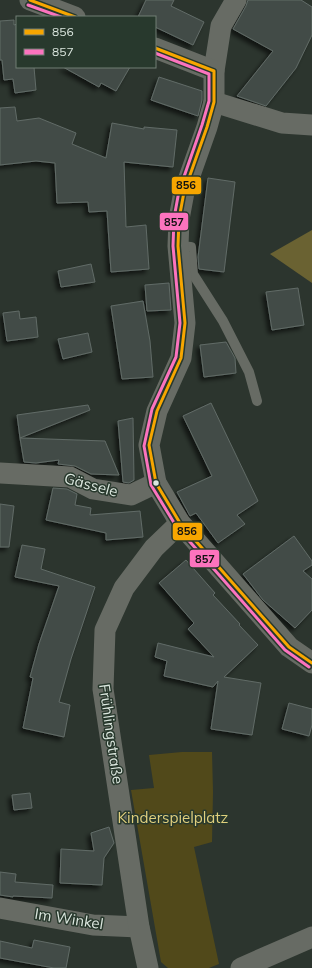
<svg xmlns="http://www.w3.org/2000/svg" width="312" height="968" font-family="Mulish,sans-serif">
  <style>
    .green { fill: #51491a }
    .forest { fill: #6a6232 }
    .building { fill: #434c47; stroke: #616b67; filter: url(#shadow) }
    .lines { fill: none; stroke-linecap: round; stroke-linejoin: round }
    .service { stroke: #676b64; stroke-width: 10 }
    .minor { stroke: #676b64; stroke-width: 21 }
    .bus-1-casing { stroke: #28392d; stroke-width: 6 }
    .bus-2-casing { stroke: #28392d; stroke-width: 6 }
    .bus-1 { stroke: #f7a600; stroke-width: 3 }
    .bus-2 { stroke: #fc73be; stroke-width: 3 }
    .bus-dot { fill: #dce7df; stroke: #28392d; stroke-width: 1.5 }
    .labels { text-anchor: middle; stroke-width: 3; stroke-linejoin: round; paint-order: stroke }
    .street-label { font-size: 15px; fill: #dce7df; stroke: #28392d }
    .park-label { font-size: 15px; fill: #e0cf7d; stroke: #28392d }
    .line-badge { stroke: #28392d; stroke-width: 1.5 }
    .pale-badge-label { font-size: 11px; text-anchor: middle; font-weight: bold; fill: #111 }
  </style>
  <defs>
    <filter id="shadow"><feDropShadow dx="-3.5" dy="3.5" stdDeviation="2" flood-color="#0009"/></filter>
  </defs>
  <rect width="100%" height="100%" fill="#2c352e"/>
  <polygon class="green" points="182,752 212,752 213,792 212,842 194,847 219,964 209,968 168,968 161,962 131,790 154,788 149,755"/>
  <polygon class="forest" points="312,230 312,283 270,254"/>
  <g class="building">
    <polygon points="146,0 174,0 171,6 204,22 193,45 155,27 155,17 138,17"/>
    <polygon points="248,0 301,0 312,7 312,35 296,68 266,106 237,96 273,51 233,29 246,6"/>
    <polygon points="14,20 14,25 17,24 17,67 34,67 36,90 15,93 13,79 4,80 2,60 0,60 0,21"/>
    <polygon points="63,67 130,67 116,91 101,83 99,87"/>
    <polygon points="159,77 202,91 202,100 198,116 151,100"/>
    <polygon points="15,107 17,121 39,118 76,133 72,144 106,158 112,123 144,129 144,127 177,130 173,167 124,162 126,227 146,225 149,269 111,272 107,211 89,212 88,202 57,203 55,163 36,161 0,165 0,108"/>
    <polygon points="208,178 235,182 224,272 199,269 198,257"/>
    <polygon points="91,264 95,282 61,287 58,271"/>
    <polygon points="169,283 171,310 147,311 145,285"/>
    <polygon points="298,288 304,325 272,330 266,292"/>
    <polygon points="143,301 150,341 153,377 122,379 111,306"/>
    <polygon points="19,311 20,319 36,317 38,337 7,341 3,313"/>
    <polygon points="88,333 92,352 63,359 58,339"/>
    <polygon points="226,342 235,358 236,373 204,377 200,345"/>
    <polygon points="211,403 258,501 237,515 245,524 218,543 196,513 190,516 177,492 212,476 183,416"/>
    <polygon points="88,405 90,410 20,438 17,415"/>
    <polygon points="133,418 134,480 129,483 123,482 118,421"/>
    <polygon points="20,438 105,441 119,475 91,474 75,466 58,464 59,460 36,463 24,462"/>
    <polygon points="53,488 67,489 77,494 75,505 91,508 90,515 140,511 143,537 106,540 106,533 46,520"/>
    <polygon points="0,504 14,506 9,547 0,547"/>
    <polygon points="294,536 312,561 312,565 303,571 312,579 312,610 295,628 263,600 243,574"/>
    <polygon points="22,545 45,549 41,569 95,587 71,659 59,702 70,705 64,737 23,728 33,678 30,677 39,644 59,586 15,577"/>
    <polygon points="186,560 215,593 213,595 240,624 239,625 258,645 224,677 261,683 252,735 211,729 218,681 213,687 164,676 167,661 155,657 158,643 214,657 188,629 194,623 159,583"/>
    <polygon points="289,703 312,709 312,725 309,736 282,729"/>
    <polygon points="30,793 32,808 14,810 12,795"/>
    <polygon points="109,827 114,843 104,858 102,885 60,883 61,849 94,851 91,833"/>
    <polygon points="0,872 16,874 15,882 53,885 52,898 13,896 13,897 0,895"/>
    <polygon points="34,940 70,947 66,968 54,968 0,958 0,941 32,948"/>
  </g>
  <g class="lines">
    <polyline class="service" points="178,246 191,247 193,274 223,321 249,372 257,401"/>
    <g class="minor">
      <polyline points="30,0 75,17"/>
      <polyline points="236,0 221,26 214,71 214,102 207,127 184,192 179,219 178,246 185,323 181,358 157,411 149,445 156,483 180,523 289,647 312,663"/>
      <polyline points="155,48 214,71"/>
      <polyline points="214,102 282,123 312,125"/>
      <polyline points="0,473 70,477 93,489 131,495 156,483"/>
      <polyline points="0,908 93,925 139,927"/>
      <polyline points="148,968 139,927 103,689 105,630 124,588 154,548 180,523"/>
      <polyline points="241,968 312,937"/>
    </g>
    <defs>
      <g id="bus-1">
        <polyline points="30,0 75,17"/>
        <polyline points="155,48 214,71 214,102 207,127 184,192 179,219 178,246 185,323 181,358 157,411 149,445 156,483 180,523 289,647 312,663"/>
      </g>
      <g id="bus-2">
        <polyline points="28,5 61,17"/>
        <polyline points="155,53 209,74 209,101 202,125 179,191 174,218 173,246 180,323 176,357 152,409 144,446 151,485 176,526 285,650 309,667"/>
      </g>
    </defs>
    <use href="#bus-1" class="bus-1-casing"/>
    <use href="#bus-2" class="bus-2-casing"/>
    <use href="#bus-1" class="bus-1"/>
    <use href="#bus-2" class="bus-2"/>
  </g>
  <circle class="bus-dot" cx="156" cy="483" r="3.5"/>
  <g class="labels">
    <g class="street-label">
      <text transform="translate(91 485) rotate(15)" y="5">Gässele</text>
      <text transform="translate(111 734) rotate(82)" y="5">Frühlingstraße</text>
      <text transform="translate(69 919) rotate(9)" y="5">Im Winkel</text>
    </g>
    <g class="park-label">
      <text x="173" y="823">Kinderspielplatz</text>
    </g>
  </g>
  <g class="line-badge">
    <rect x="171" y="176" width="31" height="19" rx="4" fill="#f7a600"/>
    <rect x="159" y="212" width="30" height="19" rx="4" fill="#fc73be"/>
    <rect x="172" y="522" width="31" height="19" rx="4" fill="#f7a600"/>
    <rect x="189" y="549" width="31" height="19" rx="4" fill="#fc73be"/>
  </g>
  <g class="pale-badge-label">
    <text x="186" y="189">856</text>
    <text x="174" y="226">857</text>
    <text x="187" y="535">856</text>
    <text x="205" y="563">857</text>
  </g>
  <rect x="16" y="16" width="140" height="52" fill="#28392d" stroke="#707f74"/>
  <rect x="24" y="29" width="20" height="6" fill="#f7a600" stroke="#707f74"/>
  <text x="52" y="36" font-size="12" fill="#dce7df">856</text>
  <rect x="24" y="49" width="20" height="6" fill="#fc73be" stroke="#707f74"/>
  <text x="52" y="56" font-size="12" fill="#dce7df">857</text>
</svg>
